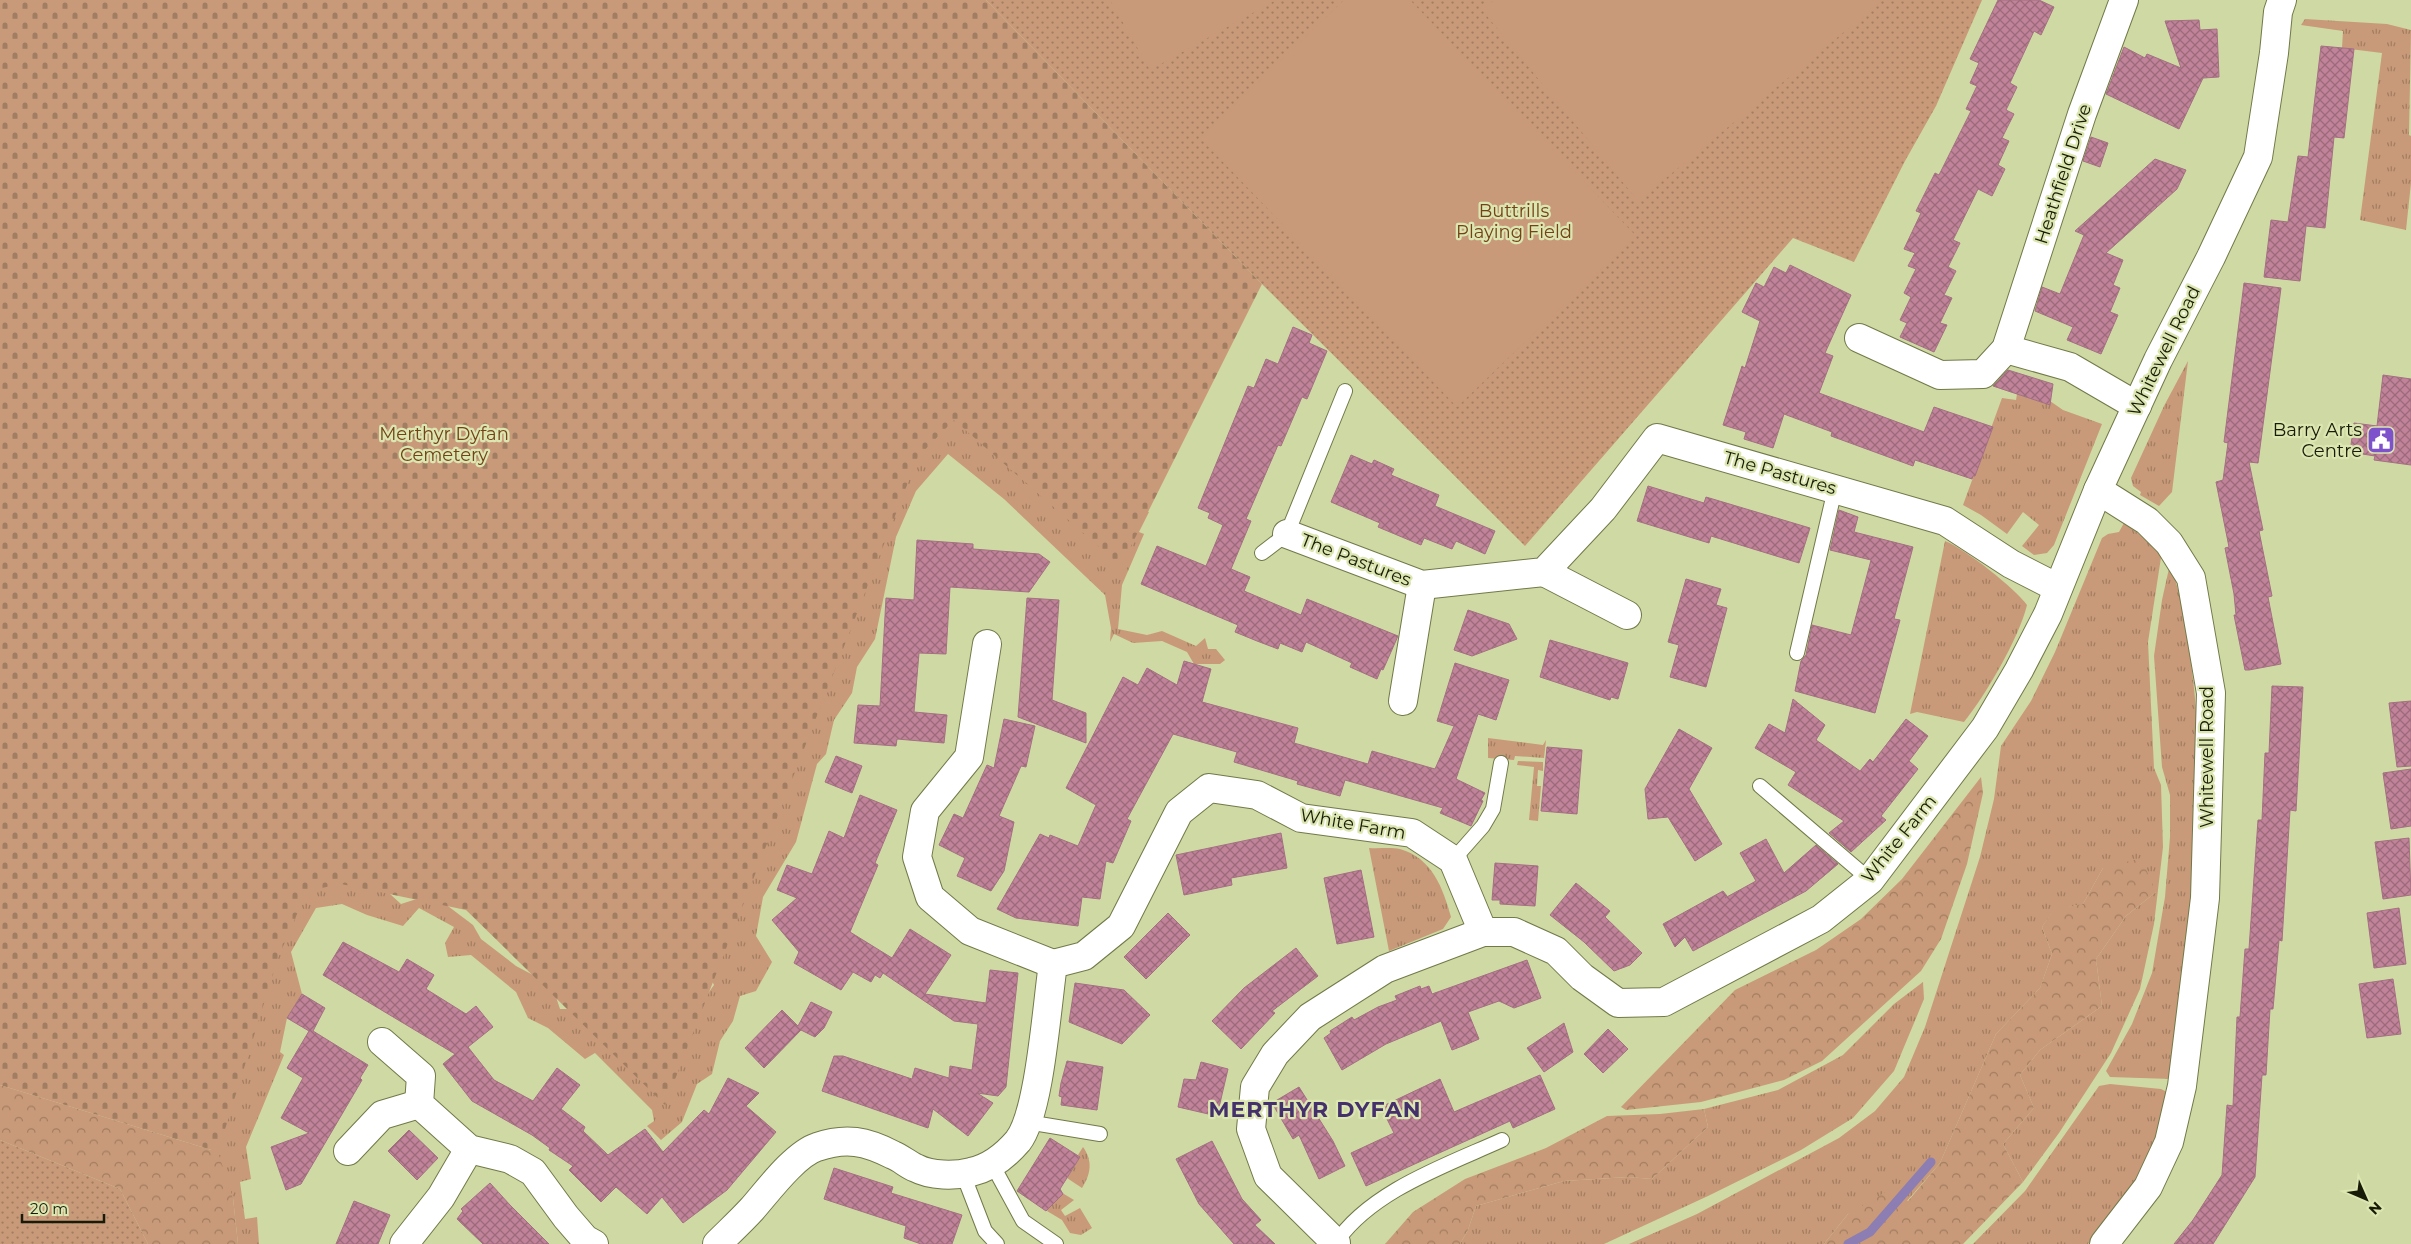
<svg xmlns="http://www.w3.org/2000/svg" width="2411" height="1244" font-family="Montserrat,sans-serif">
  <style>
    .grass { fill: url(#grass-tufts) }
    .forest { fill: url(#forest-crowns) }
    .cemetery { fill: url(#cemetery-stones) }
    .park { fill: url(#park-dots) }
    .pitch { fill: #c89a79 }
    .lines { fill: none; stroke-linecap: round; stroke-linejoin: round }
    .stream { stroke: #8c7db3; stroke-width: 9 }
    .building { fill: url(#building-cross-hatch); stroke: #a47082 }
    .service-casing { stroke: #717948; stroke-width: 16 }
    .minor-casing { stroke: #717948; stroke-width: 30 }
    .service { stroke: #fff; stroke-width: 14 }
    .minor { stroke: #fff; stroke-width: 28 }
    .labels { text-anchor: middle; stroke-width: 4.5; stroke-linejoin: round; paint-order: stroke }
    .street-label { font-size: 18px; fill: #181b07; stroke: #dce6b1 }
    .park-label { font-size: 18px; fill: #754218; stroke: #dce6b1 }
    .poi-label { font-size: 18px; fill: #181b07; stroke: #dce6b1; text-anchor: end }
    .district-label { font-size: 22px; font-weight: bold; letter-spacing: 1px; fill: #44306b; stroke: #dce6b1 }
  </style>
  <defs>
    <pattern id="grass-tufts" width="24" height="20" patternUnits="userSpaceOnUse" patternTransform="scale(1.25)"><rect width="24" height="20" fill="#c89a79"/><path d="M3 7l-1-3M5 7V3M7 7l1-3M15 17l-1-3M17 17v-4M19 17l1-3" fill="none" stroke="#a17d61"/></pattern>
    <pattern id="forest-crowns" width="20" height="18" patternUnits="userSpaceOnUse" patternTransform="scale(1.25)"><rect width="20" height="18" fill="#c89a79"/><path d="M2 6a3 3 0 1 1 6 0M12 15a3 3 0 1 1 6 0" fill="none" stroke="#a17d61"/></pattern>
    <pattern id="cemetery-stones" width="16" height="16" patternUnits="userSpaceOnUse" patternTransform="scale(1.25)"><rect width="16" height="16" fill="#c89a79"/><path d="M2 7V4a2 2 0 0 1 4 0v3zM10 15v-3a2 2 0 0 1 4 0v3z" fill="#a17d61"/></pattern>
    <pattern id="park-dots" width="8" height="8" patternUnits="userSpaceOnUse" patternTransform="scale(1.25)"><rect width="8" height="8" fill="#c89a79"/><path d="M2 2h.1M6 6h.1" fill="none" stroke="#a17d61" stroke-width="1.8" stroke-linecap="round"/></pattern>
    <pattern id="building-cross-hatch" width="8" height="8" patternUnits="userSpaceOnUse" patternTransform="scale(1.25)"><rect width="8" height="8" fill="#c18399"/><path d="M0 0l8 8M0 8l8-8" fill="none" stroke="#9c6a7b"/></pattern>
  </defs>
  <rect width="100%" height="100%" fill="#cfd9a4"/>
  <g class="grass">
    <polygon points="2305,19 2387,24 2411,30 2409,135 2411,136 2411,183 2406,230 2360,220 2382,53 2342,48 2343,31 2301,25"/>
    <polygon points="2188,361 2172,492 2159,506 2140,495 2141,492 2133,486 2131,478 2164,406"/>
    <polygon points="2017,394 2050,405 2050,401 2063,410 2102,424 2054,545 2047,553 2034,555 2022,546 2039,525 2023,512 2007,534 1981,515 1963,505 2002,398 2016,400"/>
    <polygon points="952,410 1136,510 1149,512 1139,532 1144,534 1122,585 1118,629 1147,635 1162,631 1196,646 1205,638 1208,649 1216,649 1225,660 1220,664 1194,664 1187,652 1162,641 1133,643 1114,634 1110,642 1111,628 1105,595 1004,499 948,454 916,491 896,537 875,639 857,667 852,693 834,720 826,754 817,764 796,842 763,897 756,936 772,962 756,991 740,996 733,1021 720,1041 712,1074 697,1084 682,1122 661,1140 647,1126 654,1121 652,1110 595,1053 585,1059 548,1028 528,1018 516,992 471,955 448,957 445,943 454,927 419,908 403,926 367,915 342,904 316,908 291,952 302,994 287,1018 280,1052 284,1055 246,1147 251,1179 240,1182 245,1219 257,1217 259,1244 238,1244 233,1198 201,1126 299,882 379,884 401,904 432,894 473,925 481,939 516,966 552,985 560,1009 696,1010 714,985 706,969 873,507"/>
    <polygon points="2124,523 2162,551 2148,642 2154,768 2161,785 2163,847 2154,924 2140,989 2111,1053 2059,1133 2023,1182 2003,1144 2034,1108 2020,1075 2040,1050 2102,1006 2096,959 2126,916 2156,892 2103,868 2083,904 2054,910 2042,927 2052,954 2040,988 1996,1034 1940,1163 1907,1201 1848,1214 1824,1244 1629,1244 1697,1214 1839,1138 1875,1111 1904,1077 1925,1027 1980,857 1994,799 2001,746 2031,701 2055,652 2102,538 2108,534 2119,532"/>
    <path d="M1945 541C1965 549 2015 588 2027 605 2019 638 1986 695 1964 722L1917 712 1910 714Z"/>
    <path d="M2170 564C2181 594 2186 625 2190 656 2211 797 2187 938 2171 1079L2110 1077 2106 1071 2132 1024 2152 973 2165 897 2170 837V795L2162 767 2154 656 2162 600Z"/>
    <polygon points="1488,738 1543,745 1546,740 1544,758 1515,756 1514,760 1488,758"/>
    <polygon points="1518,761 1543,762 1543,771 1538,770 1537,786 1541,786 1538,821 1529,820 1534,767 1517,765"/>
    <path d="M1369 848C1378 849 1390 847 1400 849 1432 858 1443 888 1451 917L1443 929 1389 951Z"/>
    <polygon points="1923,982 1924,999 1894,1071 1853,1118 1801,1150 1708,1196 1604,1244 1460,1244 1468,1230 1476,1206 1564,1181 1628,1177 1652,1179 1708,1127 1704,1109 1778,1090 1843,1055 1894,1004"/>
    <polygon points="2110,1084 2161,1089 2169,1093 2153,1148 2128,1194 2088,1244 1973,1244 2025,1191 2099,1086"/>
    <path d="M1083 1147C1093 1161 1091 1174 1082 1188L1067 1178 1080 1157 1078 1155Z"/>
    <polygon points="1059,1191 1074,1200 1061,1210 1065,1216 1080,1208 1092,1228 1081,1235 1070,1233 1062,1220 1047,1211"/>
  </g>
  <g class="forest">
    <polygon points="1981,777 1983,793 1967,864 1941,939 1921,971 1822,1061 1784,1080 1701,1102 1626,1110 1621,1107 1735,990 1816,950 1861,919 1902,879"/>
    <polygon points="2141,858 2156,892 2126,916 2096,959 2102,1006 2040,1050 2020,1075 2034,1108 2003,1144 2023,1182 1963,1244 1824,1244 1848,1214 1887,1191 1908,1201 1940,1163 1996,1034 2040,988 2052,954 2042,927 2054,909 2083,904 2103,868"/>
    <polygon points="0,1085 218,1152 233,1198 238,1244 148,1244 120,1189 0,1140"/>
    <polygon points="1704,1109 1708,1127 1652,1179 1628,1177 1564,1181 1476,1206 1468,1230 1460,1244 1385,1244 1413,1212 1465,1179 1546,1148 1607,1116 1660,1114"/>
  </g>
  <polygon class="cemetery" points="0,0 986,0 1262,284 1121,566 954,420 918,457 665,1105 466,910 341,884 307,891 278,958 218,1152 0,1085"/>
  <g class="park">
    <polygon points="986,0 1982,0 1936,106 1905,161 1854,262 1793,238 1525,546 1262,284"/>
    <polygon points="0,1140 120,1189 148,1244 0,1244"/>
  </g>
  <g class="pitch">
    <polygon points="1110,0 1276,0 1150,70"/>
    <polygon points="1344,0 1410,0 1636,236 1457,407 1200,138"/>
    <polygon points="1494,0 1883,0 1638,201 1482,10"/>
  </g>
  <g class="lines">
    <polyline class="stream" points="1848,1244 1870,1232 1931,1162"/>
  </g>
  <g class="building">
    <polygon points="1998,0 2039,0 2054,7 2041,35 2034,31 2010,83 2017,87 2006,110 2014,114 2002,138 2009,141 1998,165 2005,169 1992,196 1978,189 1953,240 1960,243 1948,267 1956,271 1944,295 1952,298 1940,323 1947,325 1934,352 1900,337 1907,323 1900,320 1911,297 1904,293 1916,269 1908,266 1915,253 1904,249 1921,213 1916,211 1935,173 1939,175 1971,111 1966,109 1977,86 1970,83 1979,63 1970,59"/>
    <polygon points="2199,20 2200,30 2217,29 2219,77 2203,78 2179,129 2106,94 2124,47 2145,58 2147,54 2181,68 2165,21"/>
    <polygon points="2321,46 2354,49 2344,138 2334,137 2325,228 2306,226 2300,281 2264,277 2271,220 2288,222 2298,156 2308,157"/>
    <polygon points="2091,137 2108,143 2100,167 2083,161"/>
    <polygon points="2155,159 2186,170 2177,189 2106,253 2123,260 2113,285 2120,288 2110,312 2118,315 2101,354 2067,340 2073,327 2035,311 2042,287 2060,294 2084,235 2075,231"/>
    <polygon points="1790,265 1851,295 1825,353 1833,356 1819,393 1924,432 1934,407 1993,427 1975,476 1973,476 1972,479 1915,460 1913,466 1831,436 1832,432 1784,414 1773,448 1744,439 1746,432 1723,425 1742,366 1745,368 1760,321 1742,312 1756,283 1764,287 1774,267 1786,273"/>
    <polygon points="2244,283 2281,288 2258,463 2249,462 2263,530 2259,531 2272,596 2268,597 2281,664 2249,670 2245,670 2234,615 2236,615 2234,594 2225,548 2229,547 2216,482 2223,480 2228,443 2224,442"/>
    <polygon points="1293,327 1312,335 1309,343 1327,351 1307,399 1302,397 1281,446 1278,445 1246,519 1251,521 1231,569 1250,577 1244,591 1301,615 1307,599 1398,636 1383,670 1381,669 1377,679 1350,667 1352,663 1306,642 1302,652 1280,643 1278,649 1257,641 1235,632 1238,625 1141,584 1157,546 1206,566 1223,525 1208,518 1210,513 1198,508 1248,386 1254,388 1266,359 1278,364"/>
    <polygon points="2008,370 2053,384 2050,405 1993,386"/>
    <polygon points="2383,375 2411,379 2411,465 2374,460 2375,456 2350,452 2354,423 2377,426"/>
    <polygon points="1351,455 1372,464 1374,460 1394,469 1391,475 1439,495 1435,506 1495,531 1485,554 1456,541 1452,549 1424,538 1421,545 1378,527 1380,523 1331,502"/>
    <polygon points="1648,486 1704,503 1706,497 1810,528 1799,563 1711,536 1709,543 1637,521"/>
    <polygon points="1839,510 1858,517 1854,532 1913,547 1894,619 1900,620 1875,713 1795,691 1801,661 1806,655 1812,625 1851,635 1871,560 1830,550"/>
    <polygon points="917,540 973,544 973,549 1039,554 1050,562 1029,592 950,587 946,654 919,653 914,712 947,715 944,743 897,739 896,746 854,743 858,705 880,706 886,598 914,600"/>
    <polygon points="1686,579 1721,589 1716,605 1727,608 1706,687 1670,677 1679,645 1668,642"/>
    <polygon points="1027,598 1059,600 1052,700 1086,713 1086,743 1018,717"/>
    <polygon points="1468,610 1509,624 1517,639 1472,656 1454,650"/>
    <polygon points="1550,640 1628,663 1618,699 1611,697 1610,700 1540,677"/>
    <polygon points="1184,661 1211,669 1202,702 1298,728 1294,743 1368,764 1372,751 1435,769 1454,726 1437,721 1455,663 1509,680 1496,720 1478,714 1456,779 1485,793 1481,800 1483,801 1471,826 1440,813 1443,808 1345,780 1340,796 1297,784 1298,781 1234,762 1237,752 1173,734 1127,819 1131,821 1113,863 1106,861 1100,899 1082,897 1078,926 1016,918 997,909 1040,834 1049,838 1050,835 1078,846 1096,805 1066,788 1123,677 1138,685 1147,668 1177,685"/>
    <polygon points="2272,686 2303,687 2296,811 2290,810 2282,941 2279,940 2273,1009 2270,1009 2266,1075 2262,1075 2255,1177 2213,1244 2174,1244 2193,1220 2222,1175 2227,1105 2233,1106 2237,1017 2240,1017 2245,949 2249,949 2258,820 2262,820 2265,753 2269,753"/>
    <polygon points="1793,699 1825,725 1816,740 1860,771 1870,759 1873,762 1906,719 1928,736 1909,761 1918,769 1881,816 1886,820 1851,852 1829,833 1844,821 1788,785 1796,772 1755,748 1769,724 1785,733"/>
    <polygon points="2411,701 2411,766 2397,767 2389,703"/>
    <polygon points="1004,719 1035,726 1026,767 1021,766 999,816 1014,822 1004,871 991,891 957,876 965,858 939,845 954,814 963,818 987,765 994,768"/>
    <polygon points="1679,729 1712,748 1689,789 1722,844 1695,861 1668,817 1648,819 1645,789"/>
    <polygon points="1547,747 1582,750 1577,814 1541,811"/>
    <polygon points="836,756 862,766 852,793 825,782"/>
    <polygon points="2411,769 2411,826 2391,829 2383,773"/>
    <polygon points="860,795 897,810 875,863 878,865 850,932 892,958 910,929 951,955 925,994 986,1003 990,970 1018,973 1006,1087 998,1096 977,1093 993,1103 968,1136 933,1109 928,1128 822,1091 834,1056 843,1056 912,1079 915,1068 949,1078 950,1066 972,1070 978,1024 954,1021 883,973 880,978 875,975 871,982 853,972 841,990 794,963 799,952 772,920 797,898 777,890 787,865 812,874 829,831 844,838"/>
    <polygon points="1281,833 1287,868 1231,878 1232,885 1184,895 1176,855"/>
    <polygon points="2409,838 2411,895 2383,899 2375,842"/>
    <polygon points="1766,839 1784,873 1816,845 1838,864 1806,891 1693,951 1685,937 1675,947 1663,924 1723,891 1727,896 1725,898 1756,881 1740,853"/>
    <polygon points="1495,863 1538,866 1535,906 1500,904 1500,900 1492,900"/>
    <polygon points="1361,870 1374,937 1337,944 1324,878"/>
    <polygon points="1576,883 1610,911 1605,917 1642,953 1630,965 1614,971 1584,942 1550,915"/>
    <polygon points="2399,908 2406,964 2374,968 2367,913"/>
    <polygon points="1168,913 1190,935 1146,979 1124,957"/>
    <polygon points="343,942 399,972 407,959 434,975 426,989 466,1014 476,1006 493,1027 468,1047 494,1080 533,1101 557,1068 580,1085 561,1109 585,1127 583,1131 608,1155 645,1129 663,1152 704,1110 709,1114 728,1078 759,1093 746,1106 776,1132 727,1190 683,1223 662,1197 647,1214 616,1187 601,1202 569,1170 573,1166 549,1150 550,1148 532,1135 472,1101 443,1064 455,1054 323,975"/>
    <polygon points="1296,948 1318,976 1272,1011 1275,1013 1241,1049 1212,1021 1244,988"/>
    <polygon points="1527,960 1541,998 1514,1008 1499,1001 1468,1012 1479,1039 1465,1045 1452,1050 1441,1021 1386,1044 1342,1070 1324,1038 1331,1033 1330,1031 1352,1017 1354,1020 1378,1007 1397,1000 1395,996 1420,986 1421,989 1429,986 1432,994"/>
    <polygon points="2393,979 2401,1034 2367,1038 2359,984"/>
    <polygon points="1075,983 1124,990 1150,1015 1122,1044 1069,1022"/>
    <polygon points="302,994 325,1008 313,1031 368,1065 360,1078 362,1080 301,1184 286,1190 271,1147 309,1133 281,1118 303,1078 287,1068 309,1031 287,1018"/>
    <polygon points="811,1002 832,1012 824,1028 815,1037 801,1030 764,1068 745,1048 782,1010 798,1026"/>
    <polygon points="1564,1023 1573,1052 1544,1072 1527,1048"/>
    <polygon points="1608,1029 1628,1049 1603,1073 1584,1054"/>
    <polygon points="1067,1061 1103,1067 1097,1110 1061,1105 1062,1097 1059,1096 1061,1083"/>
    <polygon points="1201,1062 1228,1069 1217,1116 1178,1107 1184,1079 1196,1080"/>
    <polygon points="1540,1075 1555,1109 1513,1128 1510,1121 1366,1186 1351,1153 1394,1133 1381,1107 1440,1079 1454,1112"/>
    <polygon points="1299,1087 1333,1141 1345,1166 1319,1179 1299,1135 1293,1139 1272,1103"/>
    <polygon points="409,1130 438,1158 417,1180 388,1151"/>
    <polygon points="1050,1138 1080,1157 1060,1189 1063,1194 1046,1211 1017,1191"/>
    <polygon points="1212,1141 1242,1199 1261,1220 1255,1225 1275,1244 1234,1244 1199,1204 1176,1159"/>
    <polygon points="834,1168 893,1187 891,1193 962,1215 952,1244 921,1244 904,1238 906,1226 824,1199"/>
    <polygon points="490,1183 510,1205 549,1244 483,1244 457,1219 463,1211 461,1209"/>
    <polygon points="354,1201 390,1215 378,1244 336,1244"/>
  </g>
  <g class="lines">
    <defs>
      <g id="service">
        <polyline points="1262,553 1287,534 1345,391"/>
        <polyline points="1797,653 1835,489"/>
        <polyline points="1760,786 1870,880"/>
        <polyline points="1453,860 1483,826 1493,809 1501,763"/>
        <polyline points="1027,1122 1100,1134"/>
        <polyline points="992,1164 1023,1221 1056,1244"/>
        <polyline points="963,1174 985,1231 997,1244"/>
        <path d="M1335 1244C1370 1191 1447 1165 1502 1140"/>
      </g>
      <g id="minor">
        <polyline points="1859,338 1940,375 1983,374 2006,349 2082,114 2124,0"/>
        <polyline points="2006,349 2070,367 2137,406"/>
        <polyline points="1287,534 1422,585 1544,572 1603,509 1657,438 1945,521 2011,564 2058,588"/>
        <polyline points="1544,572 1627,615"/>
        <polyline points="987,644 969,757 925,811 917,857 930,897 970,931 1053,964"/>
        <polyline points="1403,701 1422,585"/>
        <polyline points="382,1042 421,1076 419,1104 469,1149 510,1159 533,1172 566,1217 585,1239 594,1244"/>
        <polyline points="348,1151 382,1115 419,1104"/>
        <polyline points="1336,1243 1268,1176 1251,1129 1255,1087 1275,1054 1310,1017 1385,969 1483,932 1514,932 1556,951 1582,977 1618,1003 1664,1002 1821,919 1870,880 1985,728 2019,670 2048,614 2098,490"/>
        <polyline points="404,1244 441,1197 469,1149"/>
        <path d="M717 1244C729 1232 741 1221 752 1209 767 1192 795 1154 817 1147 846 1137 866 1141 893 1155 901 1158 908 1165 916 1168 931 1176 955 1176 971 1172 989 1168 1006 1155 1018 1141 1040 1113 1047 1003 1053 964L1084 956 1121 926 1179 812 1209 788 1257 795 1301 818 1412 833 1453 860 1483 932"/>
        <polyline points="2104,1244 2148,1187 2169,1142 2182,1086 2205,898 2211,693 2191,578 2169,543 2147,521 2098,490 2158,360 2211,257 2258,157 2274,53 2278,12 2282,0"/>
      </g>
    </defs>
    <use href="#service" class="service-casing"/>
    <use href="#minor" class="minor-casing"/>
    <use href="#service" class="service"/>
    <use href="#minor" class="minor"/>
  </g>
  <defs>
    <symbol id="civic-square" viewBox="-11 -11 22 22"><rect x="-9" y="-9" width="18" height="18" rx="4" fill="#7d52cb" stroke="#dce6b1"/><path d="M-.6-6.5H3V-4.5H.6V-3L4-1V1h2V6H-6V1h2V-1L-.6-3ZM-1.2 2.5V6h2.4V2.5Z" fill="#fff"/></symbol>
  </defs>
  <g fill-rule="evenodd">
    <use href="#civic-square" x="2365" y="424" width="32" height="32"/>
  </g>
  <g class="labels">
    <g class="street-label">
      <text transform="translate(2063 174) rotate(-72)" y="6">Heathfield Drive</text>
      <text transform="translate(2164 351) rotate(-64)" y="6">Whitewell Road</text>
      <text transform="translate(1780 473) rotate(16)" y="6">The Pastures</text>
      <text transform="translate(1356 560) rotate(21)" y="6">The Pastures</text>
      <text transform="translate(2207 757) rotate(-90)" y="6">Whitewell Road</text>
      <text transform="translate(1353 824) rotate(10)" y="6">White Farm</text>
      <text transform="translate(1899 839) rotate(-51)" y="6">White Farm</text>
    </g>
    <g class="park-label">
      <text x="1514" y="217">Buttrills<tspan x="1514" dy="21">Playing Field</tspan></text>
      <text x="444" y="440">Merthyr Dyfan<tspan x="444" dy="21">Cemetery</tspan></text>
    </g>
    <g class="poi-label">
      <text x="2362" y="436">Barry Arts<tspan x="2362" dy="21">Centre</tspan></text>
    </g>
    <g class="district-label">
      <text x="1315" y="1117">MERTHYR DYFAN</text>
    </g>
  </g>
  <g transform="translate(2366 1199) rotate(135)" stroke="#dce6b1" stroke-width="4" paint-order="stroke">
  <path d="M0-4L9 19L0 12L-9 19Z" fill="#181b07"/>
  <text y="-8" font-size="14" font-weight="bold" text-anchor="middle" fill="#181b07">N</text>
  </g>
  <path d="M22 1214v8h82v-8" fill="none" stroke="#181b07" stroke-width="2.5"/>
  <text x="30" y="1214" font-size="15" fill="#181b07" stroke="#dce6b1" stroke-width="4" paint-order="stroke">20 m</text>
</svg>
